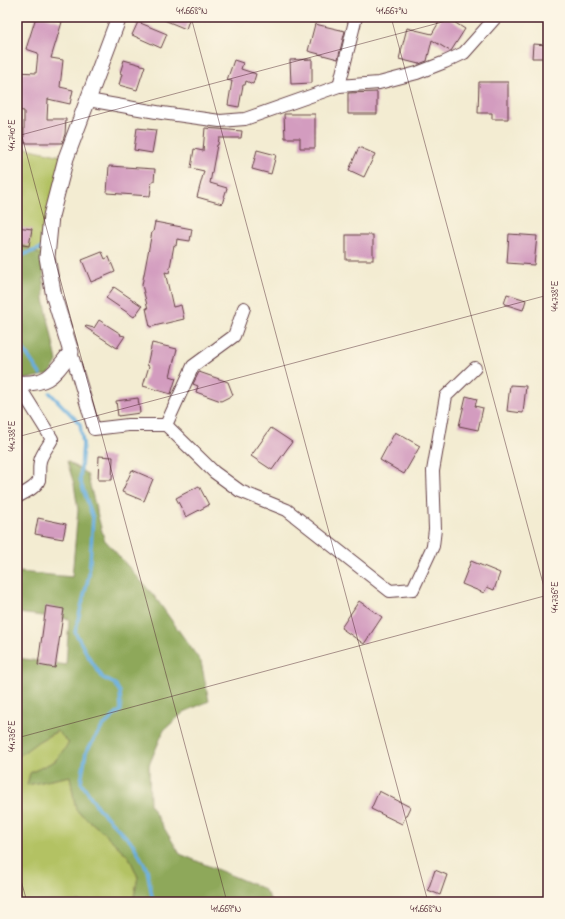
<svg xmlns="http://www.w3.org/2000/svg" width="565" height="919" font-family="'Indie Flower',sans-serif">
  <style>
    .green { fill: #b3c264; stroke: #7e7048 }
    .forest { fill: #8ea85a; stroke: #6c6442 }
    .lines { fill: none; stroke-linecap: round; stroke-linejoin: round }
    .stream { stroke: #68aede; stroke-width: 3.5 }
    .building { fill: #d39cbf }
    .minor-casing { stroke: #633e44; stroke-width: 14 }
    .tertiary-casing { stroke: #633e44; stroke-width: 17 }
    .minor { stroke: #fff; stroke-width: 12 }
    .tertiary { stroke: #fff; stroke-width: 15 }
    .ticks { fill: none; stroke: #4a1f2b; stroke-width: 1; stroke-opacity: 0.45 }
    .neatline { fill: none; stroke: #4a1f2b; stroke-width: 1.5 }
    .ticks-label { font-size: 10px; text-anchor: middle; fill: #4a1f2b }
  </style>
  <rect width="100%" height="100%" fill="#fcf5e5"/>
  <filter id="ink" filterUnits="userSpaceOnUse"><feTurbulence type="fractalNoise" baseFrequency=".025" numOctaves="2"/><feDisplacementMap in="SourceGraphic" scale="8" xChannelSelector="R" yChannelSelector="G"/><feConvolveMatrix kernelMatrix="1 2 1 2 8 2 1 2 1" color-interpolation-filters="sRGB"/></filter>
  <filter id="wash" filterUnits="userSpaceOnUse"><feTurbulence type="fractalNoise" baseFrequency=".012" numOctaves="4" result="noise"/><feDisplacementMap in="SourceGraphic" scale="16" xChannelSelector="R" yChannelSelector="G"/><feGaussianBlur stdDeviation="0.9" result="paint"/><feColorMatrix in="noise" values="0 0 0 0 0 0 0 0 0 0 0 0 0 0 0 0 0 1.4 0 .05"/><feComposite in="paint" operator="in"/></filter>
  <g filter="url(#wash)">
    <rect width="100%" height="100%" fill="#f3ecd2"/>
    <g class="green">
      <polygon points="17,146 62,156 43,256 17,243"/>
      <polygon points="58,731 69,743 55,761 30,773 27,785 70,776 76,810 103,832 129,857 138,877 133,902 17,902 17,755 19,755 39,741"/>
    </g>
    <g class="forest">
      <polygon points="17,243 43,256 44,299 57,361 50,374 17,381"/>
      <polygon points="67,461 87,474 104,539 155,597 201,662 209,701 184,712 164,730 149,765 150,805 180,854 264,889 272,902 133,902 138,877 129,857 103,832 76,810 70,776 27,785 30,773 55,761 69,743 57,731 39,741 19,756 17,755 17,658 66,665 69,619 17,613 17,586 19,572 72,577 78,510 74,484"/>
    </g>
    <g class="lines">
      <g class="stream">
        <polyline points="17,257 42,248"/>
        <polyline points="17,338 18,341 40,374"/>
        <polyline points="50,393 80,424 83,444 80,480 93,518 89,575 75,632 88,656 103,678 115,684 120,692 121,710 103,726 86,752 81,782 98,808 133,844 147,869 153,902"/>
      </g>
    </g>
    <g id="blocks">
      <g class="building">
        <polygon points="36,17 46,17 62,22 51,58 63,60 60,87 73,90 70,104 48,99 47,119 66,119 65,134 62,143 24,143 24,111 17,110 17,72 36,73 38,53 26,49"/>
        <polygon points="157,17 190,17 186,29"/>
        <polygon points="442,17 446,17 465,29 451,51 450,51 432,40 427,61 419,64 399,59 407,28 432,34"/>
        <polygon points="138,22 167,34 161,48 132,35"/>
        <polygon points="315,24 345,31 338,59 308,51"/>
        <polygon points="533,44 548,45 548,58 532,58"/>
        <polygon points="312,59 312,83 291,84 290,60"/>
        <polygon points="124,60 145,66 137,90 119,85 122,74 120,73"/>
        <polygon points="234,60 243,63 241,69 256,74 253,84 246,81 245,85 243,85 239,107 228,105 232,81 227,80"/>
        <polygon points="479,82 508,82 508,119 492,119 492,113 478,113"/>
        <polygon points="377,92 377,114 348,114 348,93"/>
        <polygon points="284,114 315,114 315,148 300,148 300,138 285,138"/>
        <polygon points="137,128 156,130 152,153 134,150"/>
        <polygon points="205,128 242,131 241,138 219,138 218,145 217,145 210,183 227,188 222,204 197,197 204,171 191,168 194,149 203,151"/>
        <polygon points="359,147 375,154 364,177 349,170"/>
        <polygon points="257,150 276,155 271,174 252,169"/>
        <polygon points="109,166 155,169 154,181 152,181 150,196 107,193"/>
        <polygon points="155,222 192,229 190,241 177,239 176,246 174,245 169,273 165,272 173,307 181,305 184,319 150,327 146,308 148,309 142,285 152,232 153,232"/>
        <polygon points="17,227 32,229 29,246 17,244"/>
        <polygon points="509,234 537,236 534,265 507,263"/>
        <rect x="346" y="235" width="27" height="25"/>
        <polygon points="102,252 105,259 109,257 115,272 91,282 82,260"/>
        <polygon points="114,287 142,306 134,317 106,298"/>
        <polygon points="507,294 526,300 523,310 504,304"/>
        <polygon points="99,320 121,334 120,335 125,336 117,348 85,327 86,326 94,328"/>
        <polygon points="152,343 177,349 170,376 176,378 171,394 143,386 149,366 147,365"/>
        <polygon points="199,372 228,382 233,395 221,401 196,392 198,386 193,384"/>
        <polygon points="510,385 526,386 523,413 507,411"/>
        <polygon points="466,396 477,399 475,406 483,408 478,430 459,426"/>
        <polygon points="138,398 140,413 118,416 116,401"/>
        <polygon points="271,428 292,442 272,470 251,456"/>
        <polygon points="395,432 420,446 404,474 380,460"/>
        <polygon points="99,456 113,457 112,480 98,480"/>
        <polygon points="132,470 153,479 144,501 122,492"/>
        <polygon points="199,486 209,505 186,517 176,498"/>
        <polygon points="38,518 66,524 63,539 35,534"/>
        <polygon points="471,561 500,573 494,590 487,587 484,593 462,584"/>
        <polygon points="359,601 382,617 364,644 341,628"/>
        <polygon points="46,606 64,609 55,668 38,665"/>
        <polygon points="379,791 410,807 402,824 371,809"/>
        <polygon points="435,870 447,875 440,895 428,890"/>
      </g>
    </g>
  </g>
  <g filter="url(#ink)">
    <use href="#blocks" fill-opacity="0" stroke="#633e44" stroke-width="1"/>
    <g class="lines">
      <defs>
        <g id="minor">
          <polyline points="339,86 356,17"/>
          <polyline points="88,100 162,113 220,121 245,119 339,86 379,83 417,73 445,62 464,53 496,17"/>
          <polyline points="71,352 94,429 128,425 166,425 214,472 240,491 287,510 390,591 413,589 433,546 435,529 433,471 446,396 475,368"/>
          <polyline points="166,425 193,366 234,336 244,308"/>
          <path d="M17 497C24 493 36 488 39 480 40 472 38 465 41 458 44 451 49 445 52 439L17 383"/>
        </g>
        <path id="tertiary" d="M17 383C49 385 53 375 71 352L54 297 47 257 51 216 66 158 119 17"/>
      </defs>
      <use href="#minor" class="minor-casing"/>
      <use href="#tertiary" class="tertiary-casing"/>
      <use href="#minor" class="minor"/>
      <use href="#tertiary" class="tertiary"/>
    </g>
  </g>
  <path class="ticks" d="M191 17 428 902M391 17 548 602M17 118 227 902M17 136 461 17M17 437 548 295M17 738 548 595M17 866 27 902M526 902 548 896"/>
  <rect width="565" height="919" fill="none" stroke="#fcf5e5" stroke-width="44"/>
  <rect x="22" y="22" width="521" height="875" class="neatline"/>
  <g class="ticks-label">
    <text x="192" y="14">41.668°N</text>
    <text x="392" y="14">41.667°N</text>
    <text transform="translate(11 135) rotate(-90)" y="4">44.740°E</text>
    <text transform="translate(554 296) rotate(-90)" y="4">44.738°E</text>
    <text transform="translate(11 436) rotate(-90)" y="4">44.738°E</text>
    <text transform="translate(554 597) rotate(-90)" y="4">44.736°E</text>
    <text transform="translate(11 736) rotate(-90)" y="4">44.736°E</text>
    <text x="226" y="912">41.669°N</text>
    <text x="426" y="912">41.668°N</text>
  </g>
</svg>
